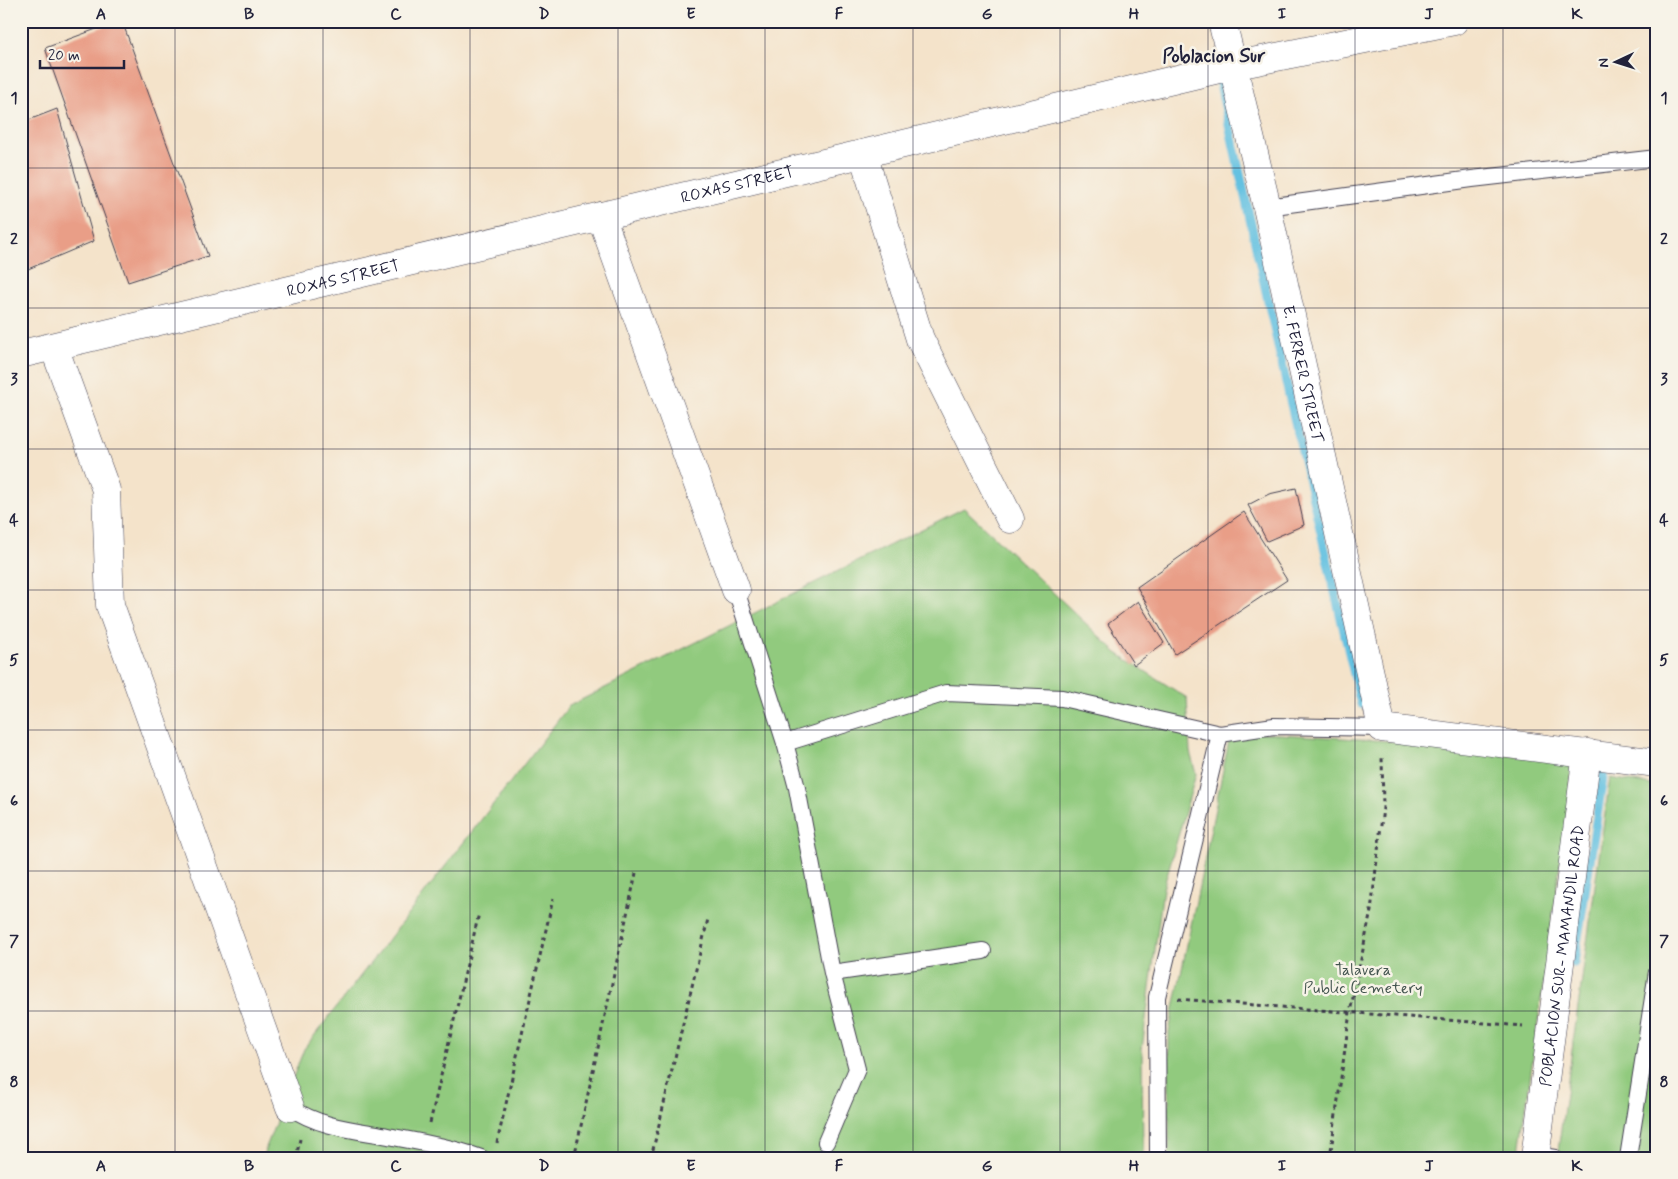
<svg xmlns="http://www.w3.org/2000/svg" width="1678" height="1179" font-family="Mynerve,sans-serif">
  <style>
    .green { fill: #91ca7e; stroke: #5a765c }
    .lines { fill: none; stroke-linecap: round; stroke-linejoin: round }
    .stream { stroke: #63c1e1; stroke-width: 9 }
    .building { fill: #e99e87 }
    .service-casing { stroke: #423f50; stroke-width: 18 }
    .minor-casing { stroke: #423f50; stroke-width: 29 }
    .path { stroke: #423f50; stroke-width: 3; stroke-dasharray: 4 4; stroke-linecap: butt }
    .service { stroke: #fff; stroke-width: 16 }
    .minor { stroke: #fff; stroke-width: 28 }
    .grid { fill: none; stroke: #22223b; stroke-width: 1; stroke-opacity: 0.55 }
    .labels { text-anchor: middle; stroke-width: 5; stroke-linejoin: round; paint-order: stroke }
    .street-label { font-size: 16px; fill: #22223b; stroke: #f7f3e8 }
    .park-label { font-size: 16px; fill: #43544f; stroke: #f7f3e8 }
    .quarter-label { font-size: 19px; font-weight: bold; fill: #22223b; stroke: #f7f3e8 }
    .neatline { fill: none; stroke: #22223b; stroke-width: 2 }
    .grid-label { font-size: 16px; text-anchor: middle; font-weight: bold; fill: #22223b }
  </style>
  <rect width="100%" height="100%" fill="#f7f3e8"/>
  <filter id="ink" filterUnits="userSpaceOnUse"><feTurbulence type="fractalNoise" baseFrequency=".02" numOctaves="2"/><feDisplacementMap in="SourceGraphic" scale="10" xChannelSelector="R" yChannelSelector="G"/><feConvolveMatrix kernelMatrix="1 2 1 2 8 2 1 2 1" color-interpolation-filters="sRGB"/></filter>
  <filter id="wash" filterUnits="userSpaceOnUse"><feTurbulence type="fractalNoise" baseFrequency=".0096" numOctaves="4" result="noise"/><feDisplacementMap in="SourceGraphic" scale="20" xChannelSelector="R" yChannelSelector="G"/><feGaussianBlur stdDeviation="1.12" result="paint"/><feColorMatrix in="noise" values="0 0 0 0 0 0 0 0 0 0 0 0 0 0 0 0 0 1.4 0 .05"/><feComposite in="paint" operator="in"/></filter>
  <g filter="url(#wash)">
    <rect width="100%" height="100%" fill="#f4e3ca"/>
    <g class="green">
      <polygon points="964,508 1117,653 1187,698 1190,752 1196,774 1163,889 1142,1049 1143,1158 262,1158 304,1049 569,706"/>
      <polygon points="1231,731 1390,741 1572,762 1570,792 1519,1158 1169,1158 1169,1032"/>
      <polygon points="1610,778 1657,786 1657,1158 1557,1158"/>
    </g>
    <g class="lines">
      <g class="stream">
        <polyline points="1219,79 1290,400 1361,704"/>
        <polyline points="1574,963 1604,771"/>
      </g>
    </g>
    <g id="blocks">
      <g class="building">
        <polygon points="118,21 122,21 208,256 128,282 45,48"/>
        <polygon points="57,109 94,241 21,272 21,123"/>
        <polygon points="1296,488 1304,525 1267,541 1248,505 1269,494"/>
        <polygon points="1244,512 1287,580 1175,654 1137,587"/>
        <polygon points="1138,601 1164,643 1134,665 1108,624"/>
      </g>
    </g>
  </g>
  <g filter="url(#ink)">
    <use href="#blocks" fill-opacity="0" stroke="#423f50" stroke-width="1"/>
    <g class="lines">
      <defs>
        <g id="service">
          <polyline points="1267,207 1472,179 1657,158"/>
          <polyline points="736,590 785,743 797,788 832,973 857,1069 826,1142"/>
          <polyline points="785,743 946,693 1062,698 1220,734 1274,726 1382,728"/>
          <polyline points="832,973 983,951"/>
          <path d="M290 1107C318 1127 355 1130 388 1136 420 1142 451 1147 481 1158"/>
          <polyline points="1535,1155 1555,1158"/>
          <polyline points="1158,1158 1157,997 1220,734"/>
          <polyline points="1628,1158 1657,972"/>
        </g>
        <g id="minor">
          <path id="s1" d="M1222 21 1267 207 1382 728 1657 763"/>
          <polyline points="863,154 920,339 1010,519"/>
          <polyline points="601,216 736,590"/>
          <polyline points="54,347 106,490 110,605 290,1107"/>
          <path id="s2" d="M21 354 1232 66 1454 21"/>
          <path id="s3" d="M1535 1158 1587 753"/>
        </g>
      </defs>
      <use href="#service" class="service-casing"/>
      <use href="#minor" class="minor-casing"/>
      <g class="path">
        <polyline points="1178,999 1523,1026"/>
        <polyline points="430,1123 479,913"/>
        <polyline points="497,1143 553,899"/>
        <polyline points="296,1158 300,1139"/>
        <polyline points="574,1158 636,873"/>
        <polyline points="651,1158 708,919"/>
        <polyline points="1330,1158 1350,1012 1371,911 1383,808 1382,756"/>
      </g>
      <use href="#service" class="service"/>
      <use href="#minor" class="minor"/>
    </g>
  </g>
  <path class="grid" d="M175 21V1158M323 21V1158M470 21V1158M618 21V1158M765 21V1158M913 21V1158M1060 21V1158M1208 21V1158M1355 21V1158M1503 21V1158M21 168H1657M21 308H1657M21 449H1657M21 590H1657M21 730H1657M21 871H1657M21 1011H1657"/>
  <g class="labels">
    <g class="street-label">
      <text dy="6" stroke="none"><textPath href="#s2" startOffset="736">ROXAS STREET</textPath></text>
      <text dy="6" stroke="none"><textPath href="#s2" startOffset="331">ROXAS STREET</textPath></text>
      <text dy="6" stroke="none"><textPath href="#s1" startOffset="362">E. FERRER STREET</textPath></text>
      <text dy="6" stroke="none"><textPath href="#s3" startOffset="204">POBLACION SUR- MAMANDIL ROAD</textPath></text>
    </g>
    <g class="park-label">
      <text x="1363" y="975">Talavera<tspan x="1363" dy="18">Public Cemetery</tspan></text>
    </g>
    <g class="quarter-label">
      <text x="1214" y="62">Poblacion Sur</text>
    </g>
  </g>
  <rect width="1678" height="1179" fill="none" stroke="#f7f3e8" stroke-width="55"/>
  <g transform="translate(1616 62) rotate(266)" stroke="#f7f3e8" stroke-width="4" paint-order="stroke">
  <path d="M0-4L9 19L0 12L-9 19Z" fill="#22223b"/>
  <text y="-8" font-size="14" font-weight="bold" text-anchor="middle" fill="#22223b">N</text>
  </g>
  <path d="M40 60v8h84v-8" fill="none" stroke="#22223b" stroke-width="2.5"/>
  <text x="48" y="60" font-size="15" fill="#22223b" stroke="#f7f3e8" stroke-width="4" paint-order="stroke">20 m</text>
  <rect x="28" y="28" width="1622" height="1124" class="neatline"/>
  <g class="grid-label">
    <text x="101" y="19">A</text>
    <text x="249" y="19">B</text>
    <text x="396" y="19">C</text>
    <text x="544" y="19">D</text>
    <text x="691" y="19">E</text>
    <text x="839" y="19">F</text>
    <text x="987" y="19">G</text>
    <text x="1134" y="19">H</text>
    <text x="1282" y="19">I</text>
    <text x="1429" y="19">J</text>
    <text x="1577" y="19">K</text>
    <text x="14" y="103">1</text>
    <text x="1664" y="103">1</text>
    <text x="14" y="244">2</text>
    <text x="1664" y="244">2</text>
    <text x="14" y="384">3</text>
    <text x="1664" y="384">3</text>
    <text x="14" y="525">4</text>
    <text x="1664" y="525">4</text>
    <text x="14" y="665">5</text>
    <text x="1664" y="665">5</text>
    <text x="14" y="806">6</text>
    <text x="1664" y="806">6</text>
    <text x="14" y="946">7</text>
    <text x="1664" y="946">7</text>
    <text x="14" y="1087">8</text>
    <text x="1664" y="1087">8</text>
    <text x="101" y="1171">A</text>
    <text x="249" y="1171">B</text>
    <text x="396" y="1171">C</text>
    <text x="544" y="1171">D</text>
    <text x="691" y="1171">E</text>
    <text x="839" y="1171">F</text>
    <text x="987" y="1171">G</text>
    <text x="1134" y="1171">H</text>
    <text x="1282" y="1171">I</text>
    <text x="1429" y="1171">J</text>
    <text x="1577" y="1171">K</text>
  </g>
</svg>
